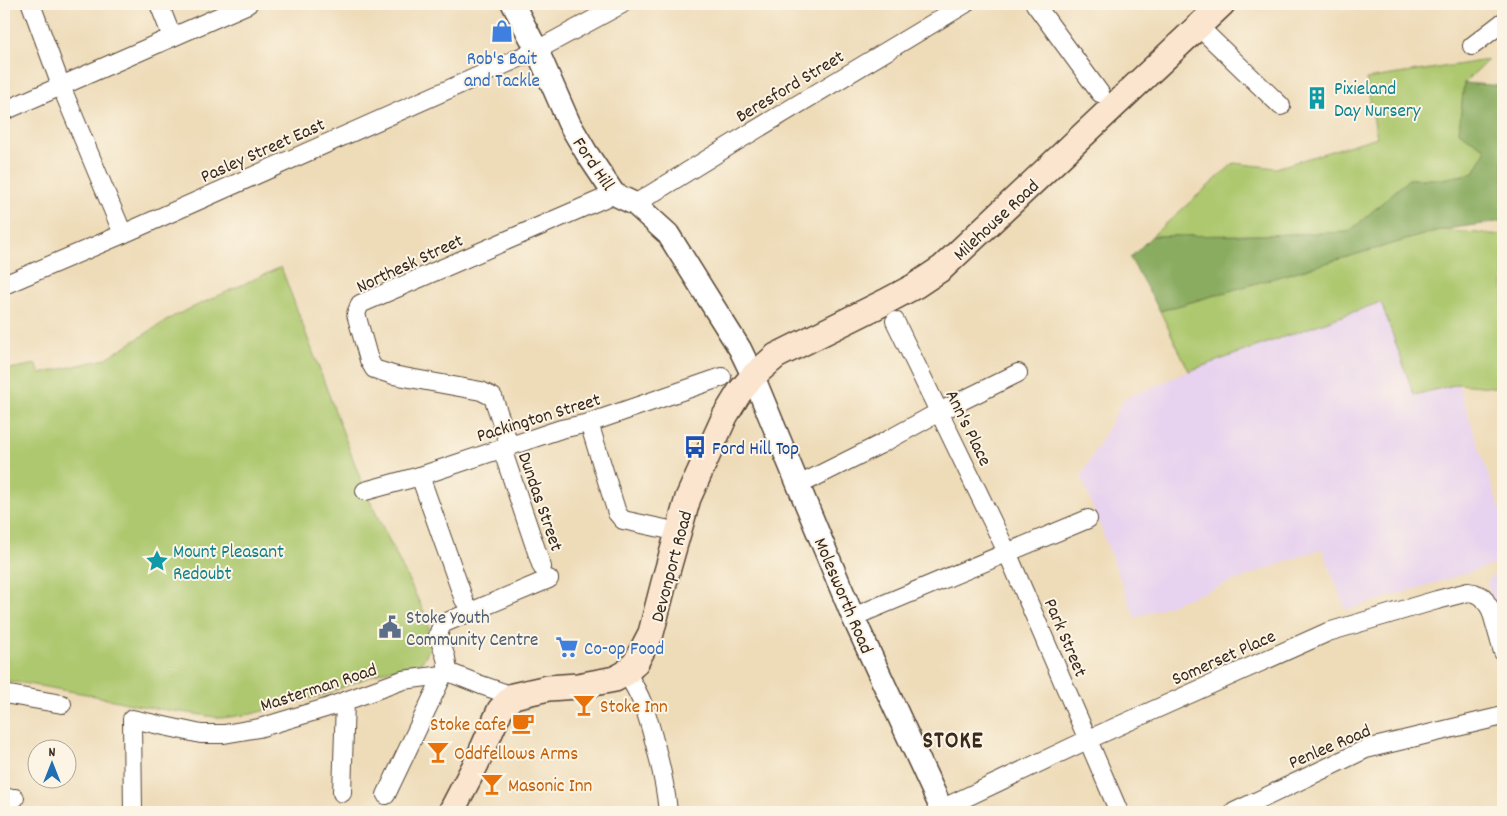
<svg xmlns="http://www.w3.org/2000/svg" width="1507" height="816" font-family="Dekko,sans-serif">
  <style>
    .built { fill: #e7d2ef }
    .green { fill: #adc86e; stroke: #747946 }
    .forest { fill: #8aac61; stroke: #626b40 }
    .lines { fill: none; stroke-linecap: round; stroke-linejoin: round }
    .minor-casing { stroke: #564535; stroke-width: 20 }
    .tertiary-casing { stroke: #564535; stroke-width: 25 }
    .secondary-casing { stroke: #564535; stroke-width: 28 }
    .minor { stroke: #fff; stroke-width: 18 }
    .tertiary { stroke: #fff; stroke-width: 22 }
    .secondary { stroke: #fbe5cf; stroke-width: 25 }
    .labels { text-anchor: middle; stroke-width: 4; stroke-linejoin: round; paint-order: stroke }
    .shop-label { font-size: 19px; fill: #366cbe; stroke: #fcf5e5 }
    .street-label { font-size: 19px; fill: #3b2a1e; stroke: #fcf5e5 }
    .culture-label { font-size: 19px; fill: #0d838f; stroke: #fcf5e5; text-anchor: start }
    .transit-label { font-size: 19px; fill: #164399; stroke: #fcf5e5; text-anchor: start }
    .service-label { font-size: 19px; fill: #4e5e75; stroke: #fcf5e5; text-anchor: start }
    .food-label { font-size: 19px; fill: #c56008; stroke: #fcf5e5; text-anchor: start }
    .district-label { font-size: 24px; font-weight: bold; letter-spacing: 1px; fill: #3b2a1e; stroke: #fcf5e5 }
  </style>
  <rect width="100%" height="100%" fill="#fcf5e5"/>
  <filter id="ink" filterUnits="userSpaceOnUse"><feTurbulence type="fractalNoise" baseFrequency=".02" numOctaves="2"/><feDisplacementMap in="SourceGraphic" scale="10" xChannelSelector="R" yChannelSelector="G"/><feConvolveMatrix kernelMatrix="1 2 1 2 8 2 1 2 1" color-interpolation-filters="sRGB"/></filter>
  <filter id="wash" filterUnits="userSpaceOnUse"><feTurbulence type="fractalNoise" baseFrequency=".0096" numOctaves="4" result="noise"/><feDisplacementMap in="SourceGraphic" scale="20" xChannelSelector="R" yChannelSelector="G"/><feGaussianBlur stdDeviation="1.12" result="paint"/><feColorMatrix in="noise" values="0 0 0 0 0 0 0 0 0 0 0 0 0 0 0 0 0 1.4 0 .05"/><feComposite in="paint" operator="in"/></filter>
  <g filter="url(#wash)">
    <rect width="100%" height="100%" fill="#eedcb9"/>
    <g class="built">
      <polygon points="1382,302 1414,395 1458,384 1503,519 1503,556 1493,565 1346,610 1322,548 1135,618 1081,476 1124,399 1189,371"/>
      <polygon points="1503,567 1503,639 1487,581"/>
    </g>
    <g class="green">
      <polygon points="1488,60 1464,83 1459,132 1487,149 1474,173 1442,179 1409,179 1349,232 1266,235 1152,236 1234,163 1276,168 1377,137 1366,79"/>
      <polygon points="1440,230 1503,235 1503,388 1458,384 1414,395 1381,302 1189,371 1160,311"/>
      <polygon points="281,267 365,491 427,618 432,645 422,662 381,672 323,695 251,714 222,718 140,706 86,694 4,680 4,370 36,364 40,374 105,359 174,316"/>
    </g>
    <polygon class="forest" points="1464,83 1503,86 1503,221 1440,230 1160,311 1130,258 1152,236 1266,235 1349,232 1409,179 1442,179 1474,173 1486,149 1459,132"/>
  </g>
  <g filter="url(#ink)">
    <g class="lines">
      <defs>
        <g id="minor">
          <polyline points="31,4 61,86 123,234"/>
          <polyline points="159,4 172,37"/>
          <polyline points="1035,4 1100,93"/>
          <polyline points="1199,27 1281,106"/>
          <polyline points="1472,46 1503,22"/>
          <polyline points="4,111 248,4"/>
          <polyline points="635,204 737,141 965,4"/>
          <polyline points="4,285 123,234 537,50 622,4"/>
          <polyline points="895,321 1007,552 1119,812"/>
          <polyline points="589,423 617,513 623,520 679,532"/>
          <polyline points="510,447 493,397 481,391 393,375 374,369 369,360 356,314 360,304 614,194"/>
          <polyline points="502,449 542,567"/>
          <polyline points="420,476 464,600"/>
          <polyline points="799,485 879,445 939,412 1018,373"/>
          <polyline points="365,491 420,476 561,429 589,423 722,377"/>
          <polyline points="853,617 1088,519"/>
          <polyline points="448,672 446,658 438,635 442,624 549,579"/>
          <path d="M626 673C644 699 648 718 656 748 662 771 666 789 668 812"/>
          <polyline points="4,694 62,704"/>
          <polyline points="342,793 345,701"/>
          <polyline points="386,795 443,675"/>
          <polyline points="4,799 15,798"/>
          <polyline points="133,812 132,719 201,734 224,734 259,728 329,707 403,680 443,675 448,672 481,685 513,696"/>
          <polyline points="935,812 1087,740 1328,632 1437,600 1468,592 1474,593 1483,597 1491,610 1503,652"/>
          <polyline points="1234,812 1366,749 1503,716"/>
        </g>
        <polyline id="tertiary" points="513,4 537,50 569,123 586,152 614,194 635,204 668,234 740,349 753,376 853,617 943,812"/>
        <polyline id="secondary" points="451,812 476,764 500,710 513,696 548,688 578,686 615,679 626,673 636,662 651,633 666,575 688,498 725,416 739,393 753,376 776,356 885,302 915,286 942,268 1222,4"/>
      </defs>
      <use href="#minor" class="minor-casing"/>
      <use href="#tertiary" class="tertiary-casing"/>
      <use href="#secondary" class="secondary-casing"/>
      <use href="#minor" class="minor"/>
      <use href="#tertiary" class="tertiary"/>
      <use href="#secondary" class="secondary"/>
    </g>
  </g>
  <defs>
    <symbol id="shop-bare" viewBox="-9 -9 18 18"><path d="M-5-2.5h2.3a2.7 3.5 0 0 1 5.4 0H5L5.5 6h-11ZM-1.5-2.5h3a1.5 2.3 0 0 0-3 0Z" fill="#3f7fe0" stroke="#fcf5e5" stroke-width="2.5" paint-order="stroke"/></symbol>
    <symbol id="building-bare" viewBox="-9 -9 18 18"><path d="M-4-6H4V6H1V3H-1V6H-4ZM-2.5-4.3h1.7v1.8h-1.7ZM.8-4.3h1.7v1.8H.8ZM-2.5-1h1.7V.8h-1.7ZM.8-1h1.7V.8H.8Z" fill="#0f9aa8" stroke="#fcf5e5" stroke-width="2.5" paint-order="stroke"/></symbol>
    <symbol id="bus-bare" viewBox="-9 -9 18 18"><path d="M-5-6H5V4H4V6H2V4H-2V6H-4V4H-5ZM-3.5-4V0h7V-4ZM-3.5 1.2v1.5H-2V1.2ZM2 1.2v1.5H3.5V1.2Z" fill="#1a4fb4" stroke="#fcf5e5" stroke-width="2.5" paint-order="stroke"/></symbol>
    <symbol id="sight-bare" viewBox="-9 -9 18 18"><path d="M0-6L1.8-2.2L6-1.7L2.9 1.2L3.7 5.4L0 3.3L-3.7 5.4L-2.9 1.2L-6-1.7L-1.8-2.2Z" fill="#0f9aa8" stroke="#fcf5e5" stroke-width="2.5" paint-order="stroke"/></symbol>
    <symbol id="civic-bare" viewBox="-9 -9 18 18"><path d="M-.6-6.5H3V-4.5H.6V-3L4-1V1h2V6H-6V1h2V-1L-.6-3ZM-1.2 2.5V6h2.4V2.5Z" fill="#5c6f8a" stroke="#fcf5e5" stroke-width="2.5" paint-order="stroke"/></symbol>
    <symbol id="supermarket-bare" viewBox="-9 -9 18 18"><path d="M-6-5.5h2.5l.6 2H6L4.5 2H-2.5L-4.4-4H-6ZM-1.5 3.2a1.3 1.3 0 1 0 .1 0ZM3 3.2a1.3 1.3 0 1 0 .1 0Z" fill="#3f7fe0" stroke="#fcf5e5" stroke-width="2.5" paint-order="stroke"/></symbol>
    <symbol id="bar-bare" viewBox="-9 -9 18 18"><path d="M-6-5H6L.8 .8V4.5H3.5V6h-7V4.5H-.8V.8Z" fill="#e8710a" stroke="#fcf5e5" stroke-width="2.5" paint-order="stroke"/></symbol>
    <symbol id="cafe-bare" viewBox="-9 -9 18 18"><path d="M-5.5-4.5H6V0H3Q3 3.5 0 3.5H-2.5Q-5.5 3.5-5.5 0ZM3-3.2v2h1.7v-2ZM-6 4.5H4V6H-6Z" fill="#e8710a" stroke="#fcf5e5" stroke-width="2.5" paint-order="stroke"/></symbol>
  </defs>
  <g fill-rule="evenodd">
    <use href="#shop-bare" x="486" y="15" width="32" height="32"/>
    <use href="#building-bare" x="1301" y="82" width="32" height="32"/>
    <use href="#bus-bare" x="679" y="431" width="32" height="32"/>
    <use href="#sight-bare" x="141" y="545" width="32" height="32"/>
    <use href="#civic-bare" x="374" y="611" width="32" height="32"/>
    <use href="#supermarket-bare" x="551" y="631" width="32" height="32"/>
    <use href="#bar-bare" x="568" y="689" width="32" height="32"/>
    <use href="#cafe-bare" x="507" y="707" width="32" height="32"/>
    <use href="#bar-bare" x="422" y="736" width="32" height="32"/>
    <use href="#bar-bare" x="476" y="768" width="32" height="32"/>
  </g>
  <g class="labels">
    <g class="shop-label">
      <text x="502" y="64">Rob's Bait<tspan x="502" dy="22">and Tackle</tspan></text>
      <text x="584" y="654" text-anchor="start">Co-op Food</text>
    </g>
    <g class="street-label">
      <text transform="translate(789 85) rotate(-31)" y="7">Beresford Street</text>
      <text transform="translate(262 149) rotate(-24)" y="7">Pasley Street East</text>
      <text transform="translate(595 163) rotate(56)" y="7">Ford Hill</text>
      <text transform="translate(995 219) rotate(-43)" y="7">Milehouse Road</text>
      <text transform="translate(409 262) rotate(-25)" y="7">Northesk Street</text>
      <text transform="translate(538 416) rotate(-17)" y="7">Packington Street</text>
      <text transform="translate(970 427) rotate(64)" y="7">Ann's Place</text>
      <text transform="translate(542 501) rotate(71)" y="7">Dundas Street</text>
      <text transform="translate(670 566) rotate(-75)" y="7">Devonport Road</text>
      <text transform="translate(845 595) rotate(67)" y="7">Molesworth Road</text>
      <text transform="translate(1067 637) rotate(67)" y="7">Park Street</text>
      <text transform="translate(1223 656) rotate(-24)" y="7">Somerset Place</text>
      <text transform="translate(318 686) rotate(-18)" y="7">Masterman Road</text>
      <text transform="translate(1329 745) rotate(-23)" y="7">Penlee Road</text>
    </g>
    <g class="culture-label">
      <text x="1334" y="94">Pixieland<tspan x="1334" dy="22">Day Nursery</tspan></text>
      <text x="173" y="557">Mount Pleasant<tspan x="173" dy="22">Redoubt</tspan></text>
    </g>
    <g class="transit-label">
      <text x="712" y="454">Ford Hill Top</text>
    </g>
    <g class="service-label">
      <text x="406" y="623">Stoke Youth<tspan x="406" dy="22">Community Centre</tspan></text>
    </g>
    <g class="food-label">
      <text x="600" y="712">Stoke Inn</text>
      <text x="506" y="730" text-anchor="end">Stoke cafe</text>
      <text x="454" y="759">Oddfellows Arms</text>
      <text x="508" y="791">Masonic Inn</text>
    </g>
    <g class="district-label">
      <text x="953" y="747">STOKE</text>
    </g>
  </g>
  <rect width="1507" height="816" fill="none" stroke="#fcf5e5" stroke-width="20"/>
  <g transform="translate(52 764)"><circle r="24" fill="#fcf5e5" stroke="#afa495"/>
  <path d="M0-4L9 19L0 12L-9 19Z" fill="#1f6fb2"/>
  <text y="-8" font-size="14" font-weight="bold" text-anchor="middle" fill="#3b2a1e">N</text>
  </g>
</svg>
